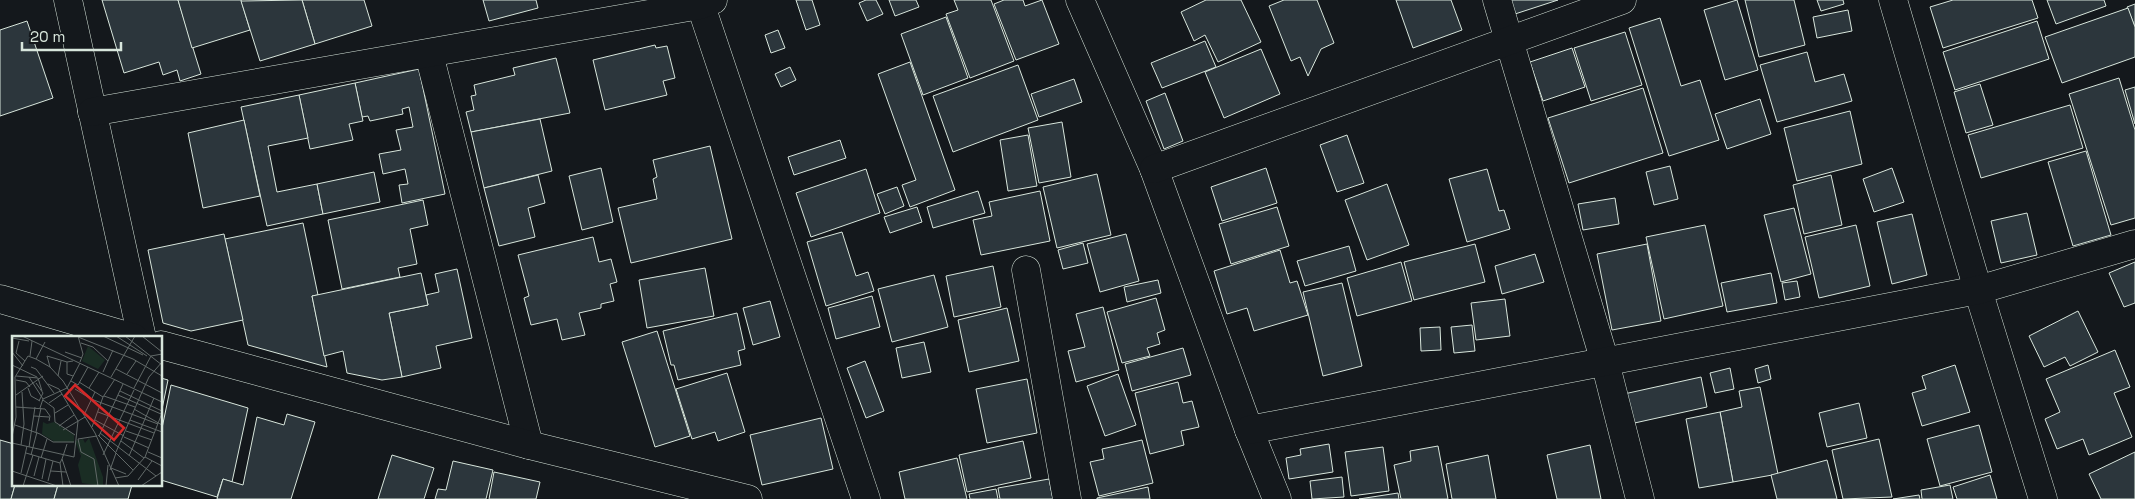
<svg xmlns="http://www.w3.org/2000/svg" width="2135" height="499" font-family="'Space Grotesk',sans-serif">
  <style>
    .building { fill: #2c363c; stroke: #d8e6dc }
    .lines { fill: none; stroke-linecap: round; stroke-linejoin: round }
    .minor-casing { stroke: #d8e6dc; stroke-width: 29 }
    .minor { stroke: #14181c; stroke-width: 28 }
    .inset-road { fill: none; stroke: #626a69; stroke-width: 1 }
    .view { fill: #d62828; fill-opacity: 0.15; stroke: #d62828; stroke-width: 2.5 }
    .inset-edge { fill: none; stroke: #d8e6dc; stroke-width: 2.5 }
  </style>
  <rect width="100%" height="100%" fill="#14181c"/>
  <g class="building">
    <polygon points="102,0 178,0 201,74 180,81 177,70 163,75 159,62 124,73"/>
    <polygon points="178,0 241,0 250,30 192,48"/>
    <polygon points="302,0 364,0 372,26 315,44"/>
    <polygon points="302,0 315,44 260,61 241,1"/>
    <polygon points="483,0 536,0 538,8 489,21"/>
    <polygon points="796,0 812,0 820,25 806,30"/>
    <polygon points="866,0 876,0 883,14 867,21 859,3"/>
    <polygon points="889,0 916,0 919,7 895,16"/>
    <polygon points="954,0 991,0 1014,61 970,78 946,14 958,10"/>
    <polygon points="1004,0 1023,0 1025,6 1042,0 1059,44 1016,60 994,4"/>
    <polygon points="1206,0 1241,0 1261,42 1218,62 1205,35 1194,41 1181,12"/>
    <polygon points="1284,0 1317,0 1334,43 1321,49 1308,76 1300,57 1291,61 1269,6"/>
    <polygon points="1396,0 1451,0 1462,30 1413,48"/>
    <polygon points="1510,0 1558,0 1515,14"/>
    <polygon points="1737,0 1758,70 1725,80 1704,10"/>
    <polygon points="1745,0 1794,0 1805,45 1759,57"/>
    <polygon points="1817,0 1843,0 1844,4 1821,11"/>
    <polygon points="1953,0 2032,0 2038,18 1943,48 1930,7"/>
    <polygon points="2047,0 2104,0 2106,6 2056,24"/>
    <polygon points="2135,4 2135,27 2127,7"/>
    <polygon points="2128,8 2135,27 2135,57 2062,83 2045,37"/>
    <polygon points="1848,10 1852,31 1817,38 1813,17"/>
    <polygon points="946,17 968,78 923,95 901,34"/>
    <polygon points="1660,18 1681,86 1700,80 1719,140 1669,156 1629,28"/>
    <polygon points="27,21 53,98 0,116 0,30"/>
    <polygon points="2037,21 2049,59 1955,90 1943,52"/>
    <polygon points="778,30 785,48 771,53 765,35"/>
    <polygon points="1625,32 1642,85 1591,101 1574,48"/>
    <polygon points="1205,41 1216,67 1162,88 1151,63"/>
    <polygon points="655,45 656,48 667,46 675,78 663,81 667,95 605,110 593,60"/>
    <polygon points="1572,48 1585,87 1543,101 1530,62"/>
    <polygon points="1261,49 1280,94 1224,118 1205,72"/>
    <polygon points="1807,52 1815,82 1844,74 1852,101 1777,122 1760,65"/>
    <polygon points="556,58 570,113 471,132 466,112 474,110 471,96 476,95 474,85 515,75 513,68"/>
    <polygon points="910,62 955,190 910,207 902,185 916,180 878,74"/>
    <polygon points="1018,65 1038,120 953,152 933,96"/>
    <polygon points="790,67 796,80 781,87 775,74"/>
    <polygon points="419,69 445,194 402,203 399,185 408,184 405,169 383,174 379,154 401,150 396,130 413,127 409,107 402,109 403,114 370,121 368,116 362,117 355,83"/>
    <polygon points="2119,78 2135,130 2135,218 2111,225 2069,94"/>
    <polygon points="1074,79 1082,102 1039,117 1031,94"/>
    <polygon points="355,83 363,121 349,124 353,140 310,149 299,95"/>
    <polygon points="1980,84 1993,125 1966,133 1954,92"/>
    <polygon points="2135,87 2135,124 2125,90"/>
    <polygon points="1643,88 1663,153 1569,183 1548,118"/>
    <polygon points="1165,93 1183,141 1164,149 1146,101"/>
    <polygon points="299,95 308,138 268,146 277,192 317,184 323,214 267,226 241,107"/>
    <polygon points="1760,99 1771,134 1727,149 1715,114"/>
    <polygon points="2070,105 2083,148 1981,178 1968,135"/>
    <polygon points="1850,111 1862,164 1797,181 1784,128"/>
    <polygon points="540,119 552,171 484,188 471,132"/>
    <polygon points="244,120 260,196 203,208 188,133"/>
    <polygon points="1062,122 1071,177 1039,183 1028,128"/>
    <polygon points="1028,135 1037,186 1008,191 1000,140"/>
    <polygon points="1347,135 1364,183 1337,192 1320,145"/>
    <polygon points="840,140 846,158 794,175 788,157"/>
    <polygon points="710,146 732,239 631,263 618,208 657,199 653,179 657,177 653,160"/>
    <polygon points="2086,151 2111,235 2073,246 2048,162"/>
    <polygon points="1670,166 1678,199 1654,205 1646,172"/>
    <polygon points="601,168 613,222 582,230 569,176"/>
    <polygon points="1266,168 1277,203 1222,221 1211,187"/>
    <polygon points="1892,168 1904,202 1874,212 1863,179"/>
    <polygon points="866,169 880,213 811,237 796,193"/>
    <polygon points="1487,169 1499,211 1504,210 1510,229 1467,242 1449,179"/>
    <polygon points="374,172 380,202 323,214 317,184"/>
    <polygon points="1097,174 1111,235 1057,248 1043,187"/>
    <polygon points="538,175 545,203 528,208 535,237 499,246 484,188"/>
    <polygon points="1831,175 1842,225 1804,234 1793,185"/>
    <polygon points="1387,184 1409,245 1367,260 1345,200"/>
    <polygon points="897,187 904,206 885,214 877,194"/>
    <polygon points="978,191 985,213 933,228 927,207"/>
    <polygon points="1040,191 1050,241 981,255 973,220 992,216 989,202"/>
    <polygon points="1615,198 1619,224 1583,230 1578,204"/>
    <polygon points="423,200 428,225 410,229 417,264 398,268 400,277 342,289 328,220"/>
    <polygon points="917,207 922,222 890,233 884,217"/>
    <polygon points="1277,207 1289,246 1231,264 1219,224"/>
    <polygon points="1794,208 1811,274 1781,282 1764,215"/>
    <polygon points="2027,213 2037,255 2001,263 1991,221"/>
    <polygon points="1912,214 1927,275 1892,284 1877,222"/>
    <polygon points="303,223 318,295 312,296 327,367 248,345 225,239"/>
    <polygon points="1705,225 1723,306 1664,319 1646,237"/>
    <polygon points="1856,225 1870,286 1819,298 1805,237"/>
    <polygon points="842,232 856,276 868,272 874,291 826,306 807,242"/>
    <polygon points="224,234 243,320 191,331 163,323 148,250"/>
    <polygon points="1126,234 1139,281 1100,292 1087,244"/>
    <polygon points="593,237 599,262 611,259 617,282 610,284 614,301 601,304 601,308 579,313 585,335 562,340 557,319 531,325 524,298 529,296 518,255"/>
    <polygon points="1083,243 1088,263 1063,269 1058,250"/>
    <polygon points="1475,244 1485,282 1414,300 1404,262"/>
    <polygon points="1647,244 1661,321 1612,330 1597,254"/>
    <polygon points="1349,246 1356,271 1305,286 1297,261"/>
    <polygon points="1280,250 1290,283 1297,281 1308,315 1254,331 1247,308 1227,314 1214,271"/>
    <polygon points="1535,254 1544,282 1502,294 1495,266"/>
    <polygon points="1401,262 1412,301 1357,316 1347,278"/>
    <polygon points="2135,262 2135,303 2124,307 2109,273"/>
    <polygon points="993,266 1001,307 954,317 946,276"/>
    <polygon points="705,268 714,316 647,328 639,280"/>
    <polygon points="457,269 472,338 436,346 441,368 402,377 389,313 428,305 426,295 439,292 435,274"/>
    <polygon points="421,273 428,305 389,313 402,377 382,380 347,373 343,351 324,356 312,296"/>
    <polygon points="1771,273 1777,303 1727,312 1721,283"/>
    <polygon points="934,275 948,327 892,342 878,289"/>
    <polygon points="1158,280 1161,293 1127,302 1124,287"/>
    <polygon points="1797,281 1800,297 1785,300 1782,283"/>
    <polygon points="1342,283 1362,366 1323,376 1303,292"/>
    <polygon points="872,296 880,327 836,339 828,308"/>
    <polygon points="1156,298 1165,330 1157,333 1160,344 1147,348 1150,356 1122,363 1107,312"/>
    <polygon points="1505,299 1510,336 1476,340 1471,303"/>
    <polygon points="770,301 780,337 753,345 743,308"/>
    <polygon points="1103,307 1119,370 1076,382 1068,351 1085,347 1076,314"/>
    <polygon points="1007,308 1019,361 969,372 958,320"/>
    <polygon points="2078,311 2098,352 2070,366 2065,357 2044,367 2029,336"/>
    <polygon points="737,313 745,349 738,351 741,365 678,380 674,365 671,365 663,331"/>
    <polygon points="1472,325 1475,351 1454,353 1451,327"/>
    <polygon points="1440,327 1441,350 1421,351 1420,328"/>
    <polygon points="657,331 690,436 655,447 622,342"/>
    <polygon points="924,342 931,372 902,378 896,348"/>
    <polygon points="1183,348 1191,375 1132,391 1125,364"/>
    <polygon points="2115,350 2130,387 2114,393 2132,437 2089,455 2083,439 2057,449 2045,419 2060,412 2046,379"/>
    <polygon points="865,361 884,411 866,418 847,368"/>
    <polygon points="1768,365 1771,379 1758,383 1755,369"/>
    <polygon points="1955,365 1970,412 1922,426 1912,393 1926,389 1922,376"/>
    <polygon points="1730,368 1734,389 1715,393 1710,373"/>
    <polygon points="727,373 745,432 718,441 715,432 692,439 676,389"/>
    <polygon points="1118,374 1136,425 1105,436 1087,386"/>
    <polygon points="1701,377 1707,407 1630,424 1624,394"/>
    <polygon points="161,378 168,380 161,414"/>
    <polygon points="1027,379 1037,433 987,443 976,389"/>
    <polygon points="1178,382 1183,403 1192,401 1199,427 1181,431 1184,445 1150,454 1135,393"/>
    <polygon points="171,385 248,408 232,482 223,479 217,497 161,480 161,433"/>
    <polygon points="1760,387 1778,474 1733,482 1720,412 1742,407 1739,391"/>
    <polygon points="1859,403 1867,438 1827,447 1819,413"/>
    <polygon points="1720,412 1733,482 1699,488 1686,419"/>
    <polygon points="287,414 315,422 291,499 217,499 223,479 243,485 257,417 284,425"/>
    <polygon points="821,418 833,469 762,485 750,435"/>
    <polygon points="1979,425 1992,472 1940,486 1927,439"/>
    <polygon points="1879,439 1892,497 1843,499 1832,450"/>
    <polygon points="0,440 14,444 15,485 11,499 0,499"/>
    <polygon points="1142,440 1153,483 1099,496 1090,462 1104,459 1102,449"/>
    <polygon points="1023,441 1031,478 967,492 959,455"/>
    <polygon points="1329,444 1333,472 1289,479 1286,458 1301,455 1300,449"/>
    <polygon points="1590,445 1601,499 1557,499 1547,455"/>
    <polygon points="1438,446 1448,499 1401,499 1394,465 1411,461 1410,451"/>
    <polygon points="1383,447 1389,491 1351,496 1345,452"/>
    <polygon points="2135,452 2135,499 2101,499 2089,474"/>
    <polygon points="392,455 434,468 424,499 378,499"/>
    <polygon points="1488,455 1496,499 1452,499 1446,464"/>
    <polygon points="957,458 967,499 905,499 899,472"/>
    <polygon points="1827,460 1837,499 1777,499 1771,475"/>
    <polygon points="453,461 493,470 486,499 435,499 438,489 446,490"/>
    <polygon points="494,472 540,482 536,499 489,499"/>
    <polygon points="1990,475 1997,499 1957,499 1953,487"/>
    <polygon points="1342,477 1344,497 1312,499 1310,481"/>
    <polygon points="1049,479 1053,499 1000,499 998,488"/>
    <polygon points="15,485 58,485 54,499 11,499"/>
    <polygon points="58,485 132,485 128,499 54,499"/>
    <polygon points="1950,485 1953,499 1922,499 1921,490"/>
    <polygon points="1148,487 1150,499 1097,499 1097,498"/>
    <polygon points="996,489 998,499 970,499 969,494"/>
    <polygon points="1398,493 1399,499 1359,499"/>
    <polygon points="1919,495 1920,499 1893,499"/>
  </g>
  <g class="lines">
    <defs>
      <g id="minor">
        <polyline points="68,0 142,338"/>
        <polyline points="699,0 866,499"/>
        <polyline points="1080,0 1154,169 1249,430 1277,499"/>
        <polyline points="1497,0 1605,362 1640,499"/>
        <polyline points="1893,0 1978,290 2043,499"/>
        <polyline points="429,54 529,445"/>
        <polyline points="92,112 700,5 713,0"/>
        <polyline points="1154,169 1622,0"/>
        <polyline points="1026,270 1067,499"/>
        <polyline points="0,299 134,338"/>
        <polyline points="161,345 529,445 748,499"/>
        <polyline points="1249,430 1978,290 2135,244"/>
      </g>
    </defs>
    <use href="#minor" class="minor-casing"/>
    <use href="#minor" class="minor"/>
  </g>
  <g transform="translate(12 336)">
    <rect width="150" height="150" fill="#14181c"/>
    <path d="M76 10 93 24 86 33 70 25ZM31 86 35 88 42 86 62 99V106H43L30 98ZM77 102 91 141V150L70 147 66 129 69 120 63 105 71 103 73 107Z" fill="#1a2d24"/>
    <path class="inset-road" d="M10 0 150 66M66 0 71 18 68 26M91 0 131 19M104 0 135 20M113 0 150 29M130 0 150 16M66 1 121 23 150 40M0 2 17 5M7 5 4 17 13 25M69 7 81 11 96 25M0 16 11 30M53 16 70 22M18 20 20 5M24 23 38 31 51 45 83 97 107 150M55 26V38L61 40M0 29 25 41M19 31 24 33 42 57M38 31 35 20 55 26 61 25M104 33 150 57M91 36 101 14M115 38 124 25M4 40 26 42 30 55M46 40 49 25M17 41 31 63 28 72M99 41 123 0M4 44 14 46 18 51M59 45 66 49 76 31M67 46 91 61M24 47 31 57 27 65M16 52 19 60 28 65M77 52 87 36M122 52 139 20 150 18M63 53 79 63 146 88M108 55 150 75M130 56 137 41 150 26M4 59 31 40M106 59 149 78M92 60 123 71M31 63 55 52 68 27M31 64 42 72 43 86 63 99M37 67 50 58M4 71 33 73 38 80 37 85M122 73 150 89M86 76 142 97M43 77 56 69M72 79 83 56M22 80 37 81M83 84 112 100M118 84 150 96M3 89 28 98 41 106H62M47 90 62 79M80 91 91 61 103 43M51 94 73 81M114 95 140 104M24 96 29 72M88 97 144 140M86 99 121 134M87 100 111 48M0 101 4 81 3 41 16 20 24 23 33 6M112 101 137 112M66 103 69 116 82 123 86 150M66 103 85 100M109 105 132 122M0 107 62 121 66 85 47 53 36 48M55 108 50 123 59 150M9 109 12 88 10 56M17 111 23 71M104 116 130 56M136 116 150 122M14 117 48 127 50 123M19 119 25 96M91 119 122 54M117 120 142 62M133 121 150 130M29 122 35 103M48 127 51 150M99 132 114 138M98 134 104 117M0 135 45 150M39 135 54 136M9 137 15 110M22 140 27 121M103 142 116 140 133 121 150 77M30 143 34 123M126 144 140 125M36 145 41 125M11 150 21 119M94 150 96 129M129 150 150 136"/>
    <path class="view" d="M63 49 112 92 102 104 53 60Z"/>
    <rect width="150" height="150" class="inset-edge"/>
  </g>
  <path d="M22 42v8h99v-8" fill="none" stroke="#d8e6dc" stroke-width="2.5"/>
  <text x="30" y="42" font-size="15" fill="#d8e6dc" stroke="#14181c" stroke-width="4" paint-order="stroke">20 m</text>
</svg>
